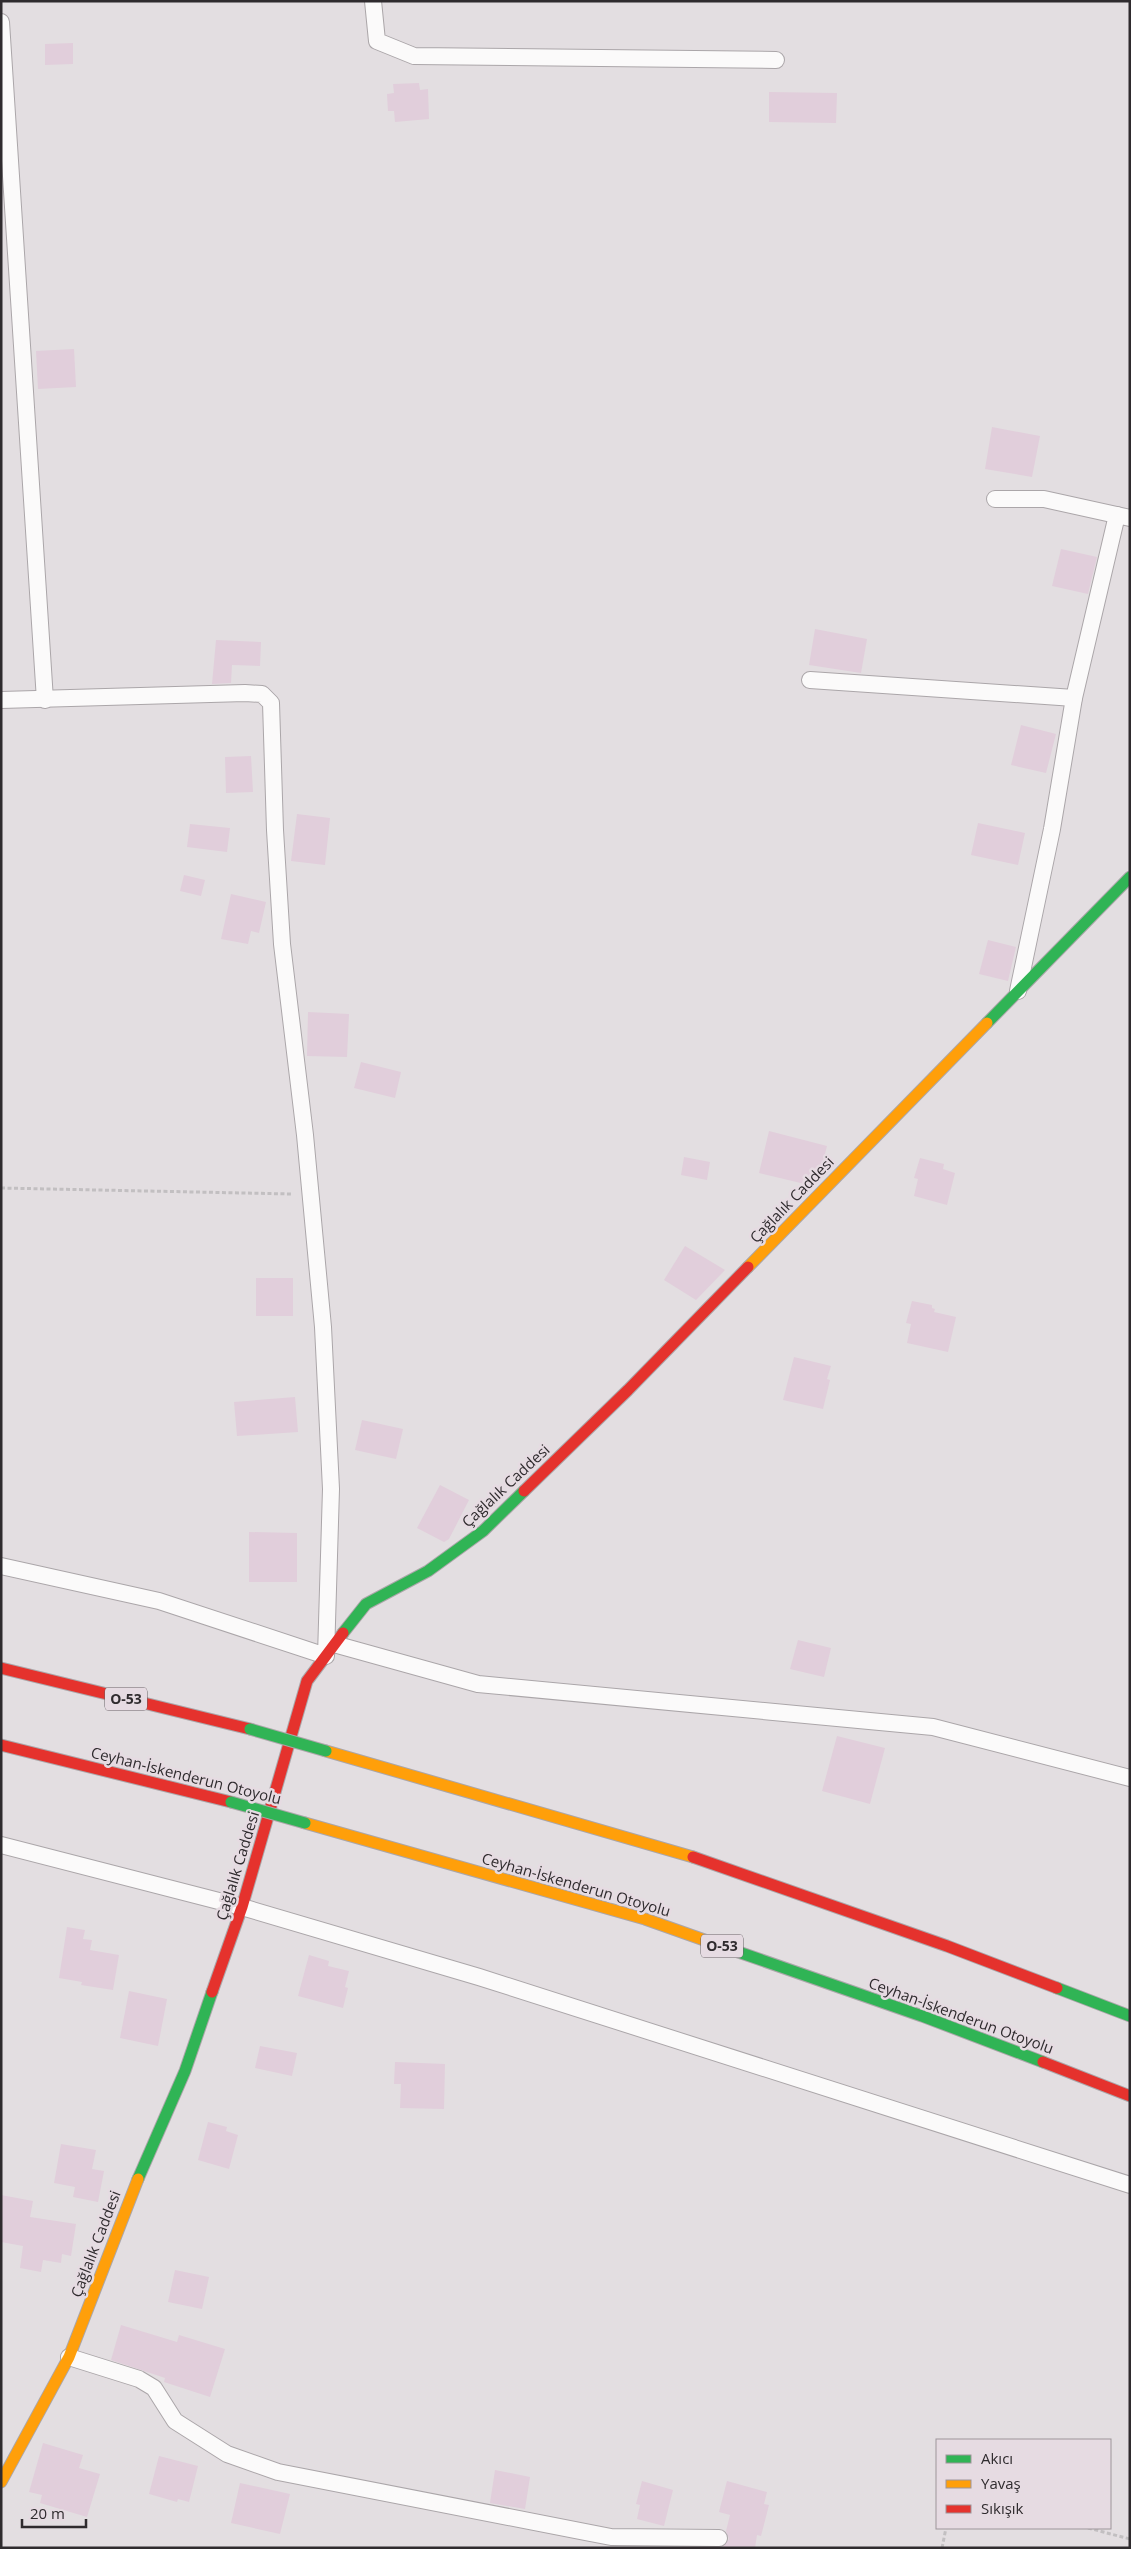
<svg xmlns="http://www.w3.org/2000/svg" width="1131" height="2549" font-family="'Open Sans',sans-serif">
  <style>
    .building { fill: #e1cedb }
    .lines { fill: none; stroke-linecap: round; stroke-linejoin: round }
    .street-casing { stroke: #aba6a9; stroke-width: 18 }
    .fast-casing { stroke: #aba6a9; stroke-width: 13 }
    .slow-casing { stroke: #aba6a9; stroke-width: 13 }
    .jam-casing { stroke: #aba6a9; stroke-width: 13 }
    .path { stroke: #c2bfc1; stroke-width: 3; stroke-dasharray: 4 2.5; stroke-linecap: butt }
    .street { stroke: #fbfafa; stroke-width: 16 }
    .fast { stroke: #30b455; stroke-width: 11 }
    .slow { stroke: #ff9f0a; stroke-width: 11 }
    .jam { stroke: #e5322d; stroke-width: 11 }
    .fast-bridge-casing { stroke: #aba6a9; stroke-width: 13; stroke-linecap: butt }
    .fast-bridge { stroke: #30b455; stroke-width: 11 }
    .labels { text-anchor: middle; stroke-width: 5; stroke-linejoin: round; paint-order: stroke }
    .shield { fill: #e6dbe2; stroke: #666064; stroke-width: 1 }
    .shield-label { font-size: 14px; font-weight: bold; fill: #2f2b2e }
    .street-label { font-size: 15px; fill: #2f2b2e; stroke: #e6dbe2 }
  </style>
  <rect width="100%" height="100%" fill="#e3dee1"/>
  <g class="building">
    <polygon points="73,43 73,64 45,65 45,44"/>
    <polygon points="419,83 420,90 428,89 429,119 395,122 394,111 388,111 387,94 394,93 393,84"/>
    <polygon points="769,92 837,93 836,123 769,122"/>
    <polygon points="74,349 76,387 38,389 36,351"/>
    <polygon points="992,427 1040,436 1032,477 985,469"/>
    <polygon points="1061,549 1097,557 1088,594 1052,586"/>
    <polygon points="815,629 867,639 861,673 809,665"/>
    <polygon points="216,640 261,642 260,666 232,665 231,683 212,684"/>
    <polygon points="1021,725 1056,734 1046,773 1011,765"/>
    <polygon points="251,756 253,792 226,793 225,757"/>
    <polygon points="297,814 330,818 325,865 291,861"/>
    <polygon points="978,823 1025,833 1018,865 971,855"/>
    <polygon points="190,824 230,828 227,852 187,847"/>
    <polygon points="184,875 205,880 201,896 180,891"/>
    <polygon points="231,894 266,902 259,933 251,931 248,944 221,939"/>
    <polygon points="988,940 1016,947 1008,981 979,974"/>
    <polygon points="308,1012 349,1014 347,1057 307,1056"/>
    <polygon points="361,1062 401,1072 395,1098 354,1088"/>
    <polygon points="769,1131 827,1146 820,1174 809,1185 759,1173"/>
    <polygon points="684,1157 710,1162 707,1180 681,1175"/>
    <polygon points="920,1158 944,1164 943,1169 955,1173 947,1205 914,1196 918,1179 914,1178"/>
    <polygon points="685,1246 725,1270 696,1300 664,1280"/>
    <rect x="256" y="1278" width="37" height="38"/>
    <polygon points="912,1301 932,1305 932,1308 935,1309 934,1312 956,1317 948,1352 907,1343 911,1324 906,1323"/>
    <polygon points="794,1357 831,1366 827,1379 830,1380 823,1409 783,1400"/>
    <polygon points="295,1397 298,1432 237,1436 234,1402"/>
    <polygon points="362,1420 403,1429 396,1459 355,1450"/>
    <polygon points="440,1485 469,1500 449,1539 444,1542 417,1528"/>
    <polygon points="249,1532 297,1533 297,1582 249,1582"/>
    <polygon points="798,1640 831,1648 824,1677 790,1669"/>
    <polygon points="837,1736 885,1748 870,1804 822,1791"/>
    <polygon points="67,1927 85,1930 83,1939 92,1940 90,1950 119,1955 113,1990 81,1985 82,1982 59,1978"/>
    <polygon points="309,1955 329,1961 328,1966 349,1971 345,1987 348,1988 343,2008 298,1996"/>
    <polygon points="129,1991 167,1999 158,2046 120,2038"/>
    <polygon points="260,2046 297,2053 292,2076 255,2068"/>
    <polygon points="395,2062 445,2064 444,2109 400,2108 401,2084 394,2084"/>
    <polygon points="208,2122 227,2127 226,2131 238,2135 229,2169 198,2160"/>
    <polygon points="61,2144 96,2150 92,2169 104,2171 98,2202 73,2197 75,2187 54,2183"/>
    <polygon points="1,2195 33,2201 30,2217 76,2224 71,2256 62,2254 61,2263 43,2260 41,2272 20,2268 23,2246 1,2242"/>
    <polygon points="175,2270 209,2277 202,2309 168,2302"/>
    <polygon points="121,2325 177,2342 179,2335 225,2349 210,2397 164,2382 165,2378 111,2360"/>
    <polygon points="43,2443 83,2455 79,2468 100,2474 87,2517 40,2503 42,2495 29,2492"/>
    <polygon points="159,2456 198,2466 189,2502 178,2499 177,2502 149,2494"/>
    <polygon points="495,2470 530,2477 525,2509 490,2503"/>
    <polygon points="642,2481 673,2490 664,2526 637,2519 640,2505 636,2504"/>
    <polygon points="727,2481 767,2492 764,2504 769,2505 761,2536 757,2535 755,2548 722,2548 729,2539 726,2531 730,2515 719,2512"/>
    <polygon points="240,2483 290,2494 280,2534 231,2523"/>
  </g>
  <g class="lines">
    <defs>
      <g id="street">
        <polyline points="373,1 377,41 414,56 776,60"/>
        <polyline points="1,22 45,700"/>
        <polyline points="995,499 1044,499 1130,518"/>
        <polyline points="810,680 1074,698"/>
        <polyline points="1,700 245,693 262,694 271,703 275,830 282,944 305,1135 323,1327 331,1489 326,1656 159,1601 1,1566"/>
        <polyline points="1018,991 1052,829 1074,698 1117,515"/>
        <polyline points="334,1644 478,1684 933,1727 1130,1778"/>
        <polyline points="1,1845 242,1907 479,1977 1130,2185"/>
        <polyline points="69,2357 139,2379 154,2388 175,2421 227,2454 278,2472 611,2537 719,2538"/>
      </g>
      <g id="fast">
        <polyline points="987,1023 1130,877"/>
        <polyline points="343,1633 366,1604 428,1571 483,1531 524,1491"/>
        <polyline points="724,1947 922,2016 1043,2062"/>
        <polyline points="1057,1988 1130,2016"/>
        <polyline points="138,2179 185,2071 212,1992"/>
      </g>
      <g id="slow">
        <polyline points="748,1267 987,1023"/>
        <polyline points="326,1751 693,1857"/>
        <polyline points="305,1823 645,1919 724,1947"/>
        <polyline points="1,2482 69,2357 138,2179"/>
      </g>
      <g id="jam">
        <polyline points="524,1491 628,1390 748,1267"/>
        <polyline points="1,1668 250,1729"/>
        <polyline points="1,1745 231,1802"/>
        <polyline points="693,1857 947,1946 1057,1988"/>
        <polyline points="212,1992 242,1907 307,1681 343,1633"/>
        <polyline points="1043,2062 1130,2096"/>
      </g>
    </defs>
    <use href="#street" class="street-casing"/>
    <use href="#fast" class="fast-casing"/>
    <use href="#slow" class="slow-casing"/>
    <use href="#jam" class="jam-casing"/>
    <g class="path">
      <polyline points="1,1188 292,1194"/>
      <polyline points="1088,2528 1130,2539"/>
      <polyline points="942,2548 946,2528"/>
    </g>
    <use href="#street" class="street"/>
    <use href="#fast" class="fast"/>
    <use href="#slow" class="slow"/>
    <use href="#jam" class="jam"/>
    <defs>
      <g id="fast-bridge">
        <polyline points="250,1729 326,1751"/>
        <polyline points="231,1802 305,1823"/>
      </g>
    </defs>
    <use href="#fast-bridge" class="fast-bridge-casing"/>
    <use href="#fast-bridge" class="fast-bridge"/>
  </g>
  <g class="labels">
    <g class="shield">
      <rect x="105" y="1687.5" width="42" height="23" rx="4"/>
      <rect x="701" y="1934.5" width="42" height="23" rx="4"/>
    </g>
    <g class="shield-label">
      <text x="126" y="1704">O-53</text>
      <text x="722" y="1951">O-53</text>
    </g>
    <g class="street-label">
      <text transform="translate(792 1200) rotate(-46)" y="5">Çağlalık Caddesi</text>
      <text transform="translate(506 1486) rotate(-43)" y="5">Çağlalık Caddesi</text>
      <text transform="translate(186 1776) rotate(14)" y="5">Ceyhan-İskenderun Otoyolu</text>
      <text transform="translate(238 1866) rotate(-73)" y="5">Çağlalık Caddesi</text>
      <text transform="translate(576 1885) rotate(16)" y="5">Ceyhan-İskenderun Otoyolu</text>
      <text transform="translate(961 2016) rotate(20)" y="5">Ceyhan-İskenderun Otoyolu</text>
      <text transform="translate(96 2244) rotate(-69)" y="5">Çağlalık Caddesi</text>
    </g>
  </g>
  <rect width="1131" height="2549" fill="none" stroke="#2f2b2e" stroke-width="5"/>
  <rect x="936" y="2439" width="175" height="90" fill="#e6dbe2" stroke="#9d959a"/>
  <rect x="946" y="2455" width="25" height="8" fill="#30b455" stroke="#9d959a"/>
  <text x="981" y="2464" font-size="15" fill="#2f2b2e">Akıcı</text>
  <rect x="946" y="2480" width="25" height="8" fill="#ff9f0a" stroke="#9d959a"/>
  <text x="981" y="2489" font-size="15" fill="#2f2b2e">Yavaş</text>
  <rect x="946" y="2505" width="25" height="8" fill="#e5322d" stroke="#9d959a"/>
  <text x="981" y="2514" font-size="15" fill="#2f2b2e">Sıkışık</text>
  <path d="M22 2519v8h64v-8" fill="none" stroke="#2f2b2e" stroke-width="2.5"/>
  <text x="30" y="2519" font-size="15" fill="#2f2b2e" stroke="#e6dbe2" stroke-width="4" paint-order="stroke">20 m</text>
</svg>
